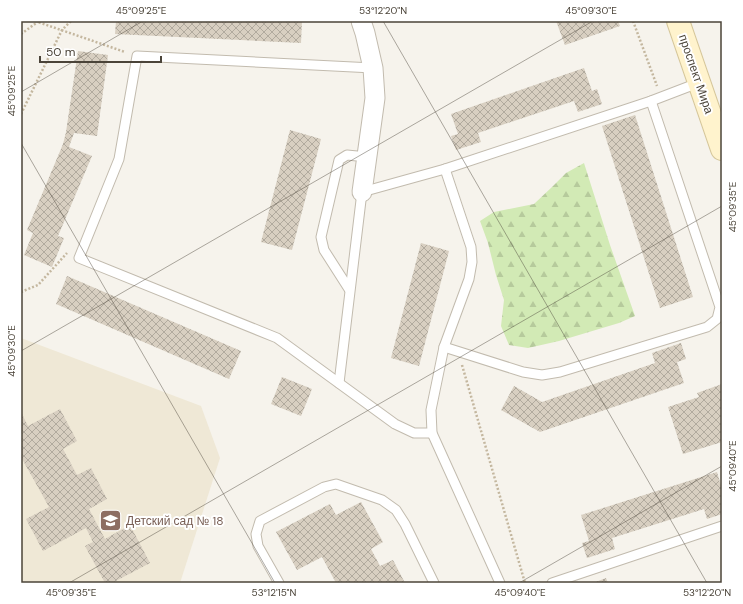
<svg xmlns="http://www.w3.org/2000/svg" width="743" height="604" font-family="'DM Sans',sans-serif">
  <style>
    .education { fill: #efe8d6 }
    .forest { fill: url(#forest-firs) }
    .building { fill: url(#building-cross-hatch) }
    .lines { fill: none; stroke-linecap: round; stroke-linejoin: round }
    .service-casing { stroke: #c2bbae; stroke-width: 11 }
    .minor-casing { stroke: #c2bbae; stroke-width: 21 }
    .secondary-casing { stroke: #d6c79b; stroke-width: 24 }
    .path { stroke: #c4b79f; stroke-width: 2.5; stroke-dasharray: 2 2; stroke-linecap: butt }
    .service { stroke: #fff; stroke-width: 9 }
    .minor { stroke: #fff; stroke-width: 19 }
    .secondary { stroke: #fff3cd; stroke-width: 22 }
    .ticks { fill: none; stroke: #4b4439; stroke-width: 1; stroke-opacity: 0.45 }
    .labels { text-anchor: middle; stroke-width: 4; stroke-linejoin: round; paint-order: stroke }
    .street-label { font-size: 12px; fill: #4b4439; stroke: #fff }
    .education-label { font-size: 12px; fill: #785e54; stroke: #fff; text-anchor: start }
    .neatline { fill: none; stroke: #4b4439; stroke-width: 1.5 }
    .ticks-label { font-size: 10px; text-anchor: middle; fill: #4b4439 }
  </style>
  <defs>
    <pattern id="forest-firs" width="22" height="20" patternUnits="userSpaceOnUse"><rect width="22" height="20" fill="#d2eab5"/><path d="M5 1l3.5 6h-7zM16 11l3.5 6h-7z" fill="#b6ca9c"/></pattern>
    <pattern id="building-cross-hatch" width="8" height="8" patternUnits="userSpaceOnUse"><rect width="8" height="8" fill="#d8cfc1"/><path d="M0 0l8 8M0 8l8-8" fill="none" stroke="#b1aa9e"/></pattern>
  </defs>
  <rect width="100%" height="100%" fill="#f6f3ec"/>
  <polygon class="education" points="21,338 201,406 220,458 180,583 21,583"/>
  <polygon class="forest" points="584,163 610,245 635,316 619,323 559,341 528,348 509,345 501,326 504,300 496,275 488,243 480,221 494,212 534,204 552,187 566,173"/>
  <g class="building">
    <polygon points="116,21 302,21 301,43 115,34"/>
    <polygon points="556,21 618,21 620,26 565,45"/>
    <polygon points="78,51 108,55 97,136 74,133 69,147 92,156 58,236 64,238 52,267 24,255 33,233 27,230 63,144 66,132"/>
    <polygon points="584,68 592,91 597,89 602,104 578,112 574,101 478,133 481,142 456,150 451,136 458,134 451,114"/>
    <polygon points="635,115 693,297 660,308 602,126"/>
    <polygon points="290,130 321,139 292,250 261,242"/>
    <polygon points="421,243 449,251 419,366 391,358"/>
    <polygon points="67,276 241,351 229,379 56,304"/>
    <polygon points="681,343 686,359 677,362 684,383 540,432 501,410 514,386 542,402 655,363 652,353"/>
    <polygon points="282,377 312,389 301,416 271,404"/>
    <polygon points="722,384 722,442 683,454 668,407 699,397 697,393"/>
    <polygon points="60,409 77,441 63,449 77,475 91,468 107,499 89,509 105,539 130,525 150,563 112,583 105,583 85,546 93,542 86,528 43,551 26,519 49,507 21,457 21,412 28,426"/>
    <polygon points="717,472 722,489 722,514 707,519 704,509 612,538 615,549 587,558 582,543 589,541 581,515"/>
    <polygon points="361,502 383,542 371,549 380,566 393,560 405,583 336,583 322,557 297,570 276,532 330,504 336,515"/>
    <polygon points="606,578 608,583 593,583"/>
  </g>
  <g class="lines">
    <defs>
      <g id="service">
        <polyline points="373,68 137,56 119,159 79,258 277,338 395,424 414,433 432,433"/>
        <polyline points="445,169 471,247 472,262 469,279 444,347 431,410 432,433 500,583"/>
        <polyline points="349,289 324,250 321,237 339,160 347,155 367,157"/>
        <polyline points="444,347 523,372 542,375 560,372 707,327 717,319 720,307 651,101"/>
        <polyline points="339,383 362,192 445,169 651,101 698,83"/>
        <polyline points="279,583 258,546 256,534 260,521 324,487 336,484 382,500 396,510 405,524 434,583"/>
        <polyline points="552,583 722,526"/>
      </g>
      <polyline id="minor" points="361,21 365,33 373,68 375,98 362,192"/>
      <polyline id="secondary" points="678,21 722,149"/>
    </defs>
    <use href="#service" class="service-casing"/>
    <use href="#minor" class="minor-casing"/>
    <use href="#secondary" class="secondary-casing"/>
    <g class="path">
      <polyline points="35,21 125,52"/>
      <polyline points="633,21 657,86"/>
      <polyline points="21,34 39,21"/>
      <polyline points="21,114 62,30 71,21"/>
      <polyline points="21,292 38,285 67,253"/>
      <polyline points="462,365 525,583"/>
    </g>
    <use href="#service" class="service"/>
    <use href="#minor" class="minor"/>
    <use href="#secondary" class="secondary"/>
  </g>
  <path class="ticks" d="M383 21 707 583M21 92 143 21M21 143 275 583M21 351 593 21M69 583 722 206M519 583 722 466"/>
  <defs>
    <symbol id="school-square" viewBox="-11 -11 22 22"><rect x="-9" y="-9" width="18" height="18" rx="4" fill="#8d6e63" stroke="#fff"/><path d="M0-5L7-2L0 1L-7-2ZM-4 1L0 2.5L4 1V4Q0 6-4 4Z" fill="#fff"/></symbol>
  </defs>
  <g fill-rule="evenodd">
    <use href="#school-square" x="98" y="508" width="25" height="25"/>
  </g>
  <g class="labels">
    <g class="street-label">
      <text transform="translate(696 74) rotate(71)" y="4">проспект Мира</text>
    </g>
    <g class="education-label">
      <text x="126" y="525">Детский сад № 18</text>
    </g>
  </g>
  <rect width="743" height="604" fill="none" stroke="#ffffff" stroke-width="44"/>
  <path d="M40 56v6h121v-6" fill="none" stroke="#4b4439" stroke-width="2"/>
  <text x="46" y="56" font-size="12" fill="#4b4439" stroke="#ffffff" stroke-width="3" paint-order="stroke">50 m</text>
  <rect x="22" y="22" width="699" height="560" class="neatline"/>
  <g class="ticks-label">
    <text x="141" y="14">45°09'25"E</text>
    <text x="383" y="14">53°12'20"N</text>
    <text x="591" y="14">45°09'30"E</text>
    <text transform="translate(11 91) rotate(-90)" y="4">45°09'25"E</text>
    <text transform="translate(732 207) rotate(-90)" y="4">45°09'35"E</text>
    <text transform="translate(11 351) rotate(-90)" y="4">45°09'30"E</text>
    <text transform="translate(732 466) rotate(-90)" y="4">45°09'40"E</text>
    <text x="71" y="596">45°09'35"E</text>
    <text x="274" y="596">53°12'15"N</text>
    <text x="520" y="596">45°09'40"E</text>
    <text x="707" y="596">53°12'20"N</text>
  </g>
</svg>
